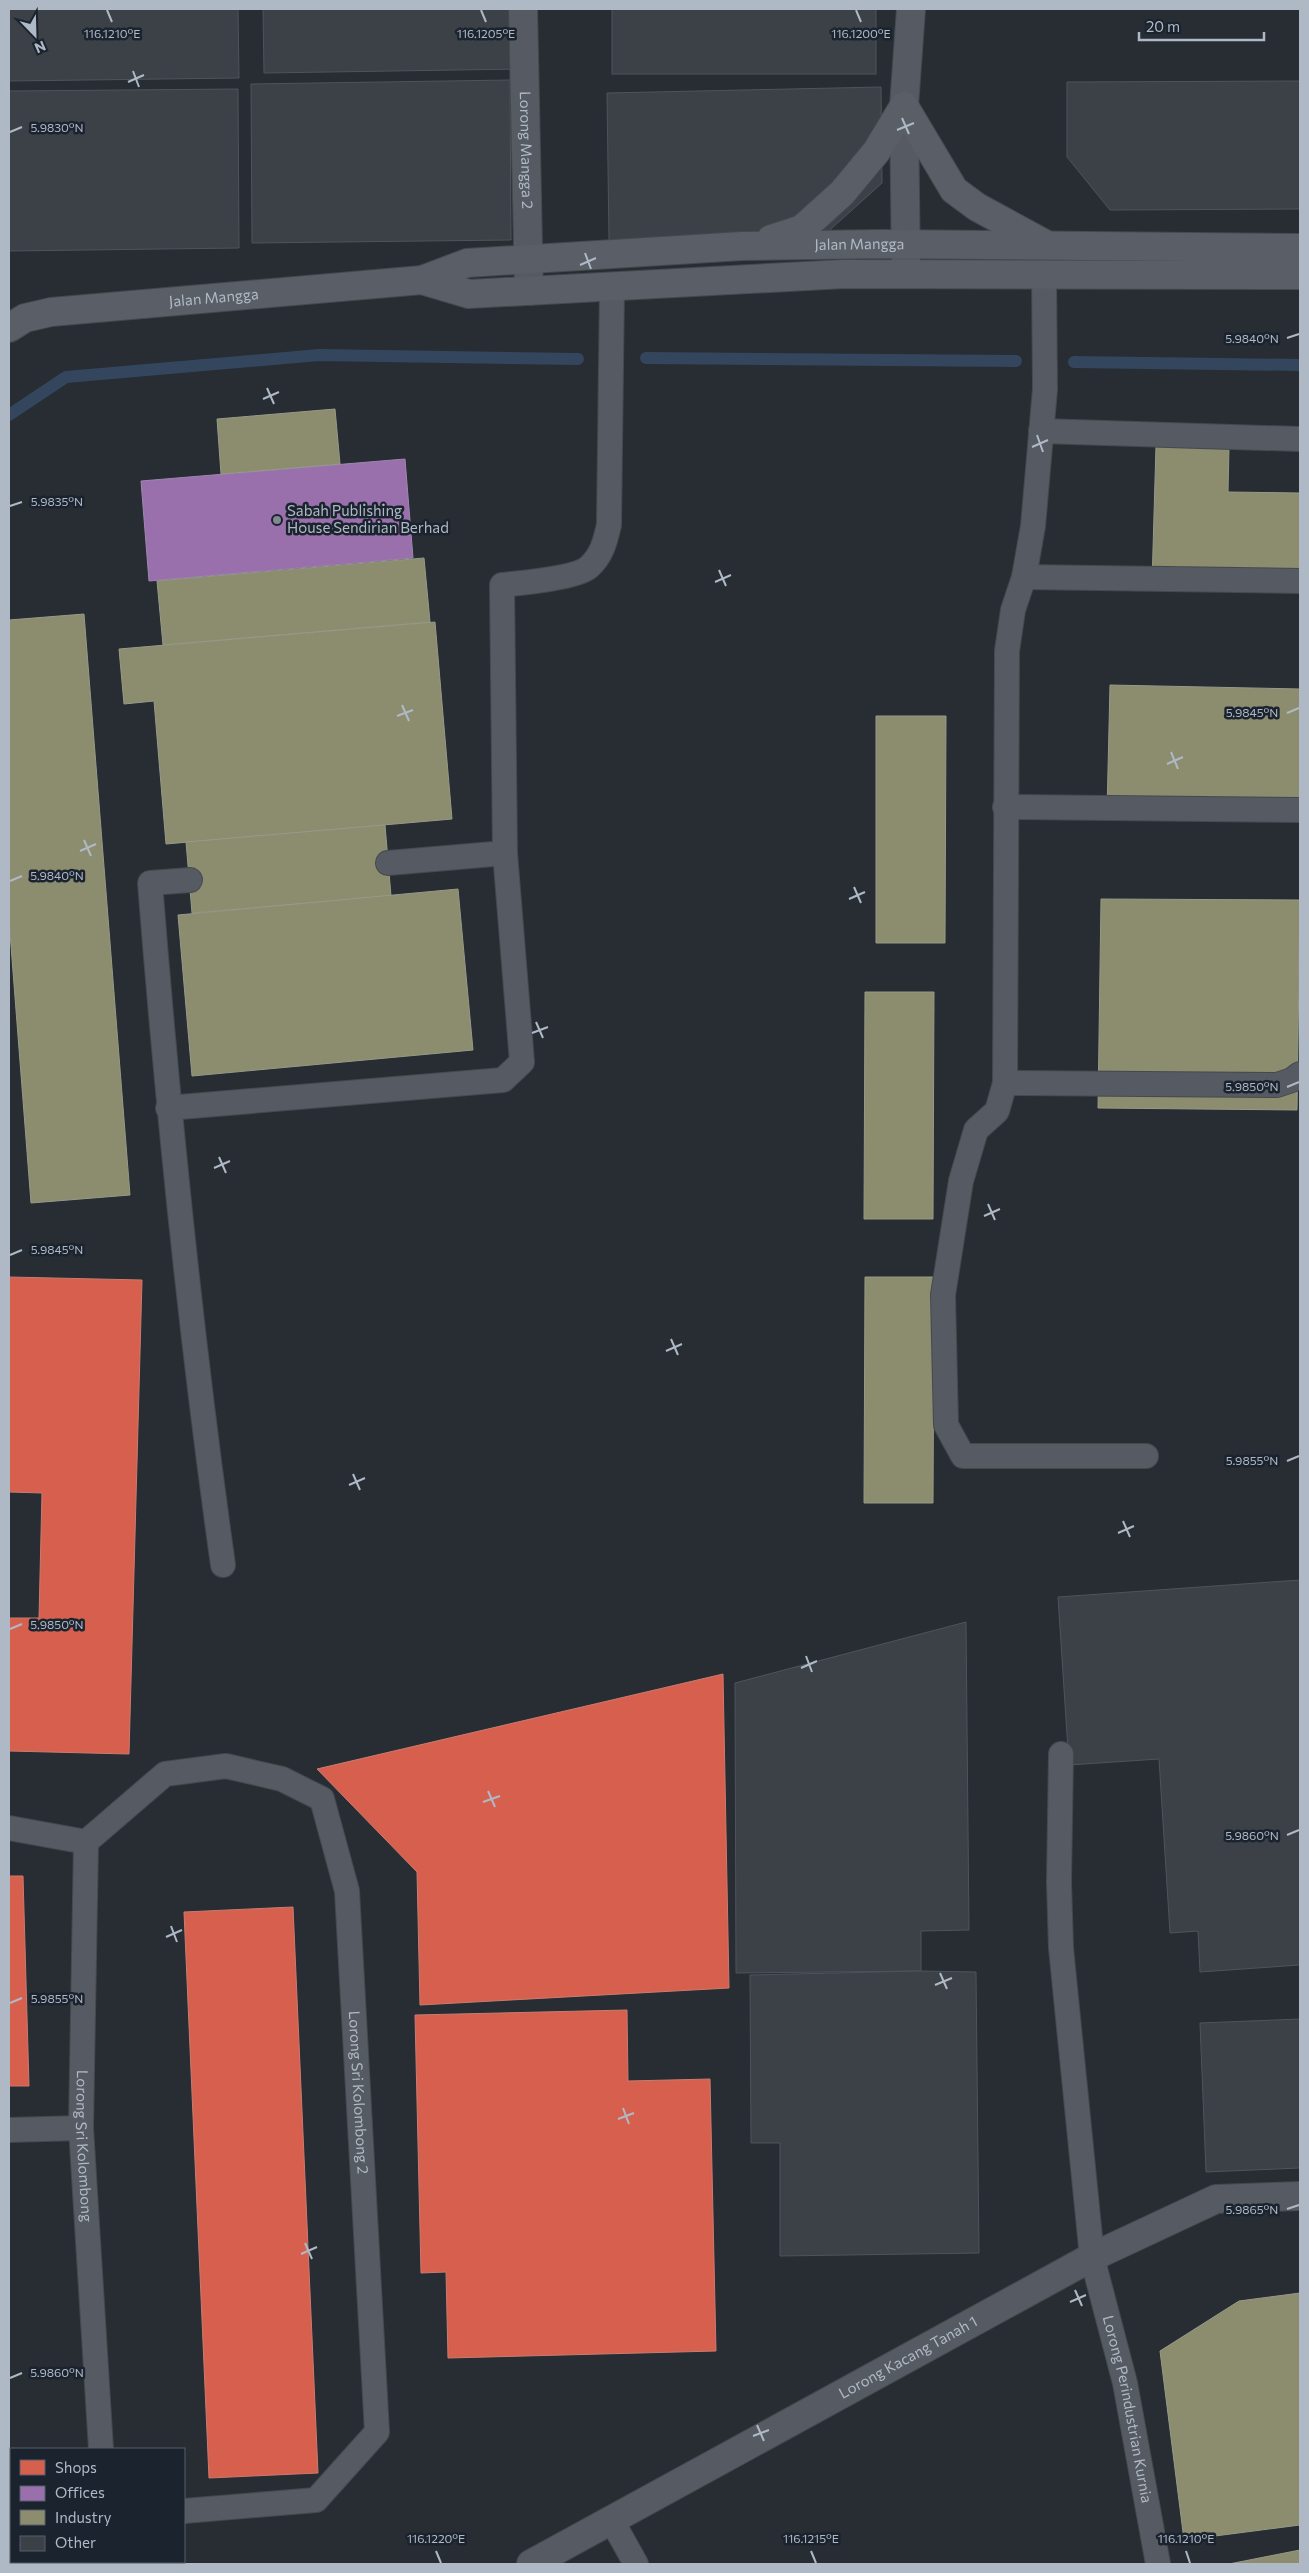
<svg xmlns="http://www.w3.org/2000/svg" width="1309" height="2573" font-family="Commissioner,sans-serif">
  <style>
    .shops { fill: #d6604d; stroke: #ca7b71 }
    .offices { fill: #9970ab; stroke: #a086b3 }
    .industry { fill: #8c8c6e; stroke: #969a88 }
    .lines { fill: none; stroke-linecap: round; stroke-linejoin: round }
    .stream { stroke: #33465d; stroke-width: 12 }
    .building { fill: #3c4147; stroke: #4e545c }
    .lane-casing { stroke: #44494e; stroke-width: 26 }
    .street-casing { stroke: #44494e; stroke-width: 30 }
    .secondary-casing { stroke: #44494e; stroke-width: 30 }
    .lane { stroke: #565a62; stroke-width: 24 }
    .street { stroke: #565a62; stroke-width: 28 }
    .secondary { stroke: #5a5f67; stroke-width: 28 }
    .ticks { fill: none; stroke: #afb9c6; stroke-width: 2 }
    .poi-dot { fill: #7f8893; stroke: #1a232e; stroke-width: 2 }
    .labels { text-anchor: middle; stroke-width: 5; stroke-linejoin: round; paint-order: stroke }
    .street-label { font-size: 15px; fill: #afb9c6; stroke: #1a232e }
    .poi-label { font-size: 15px; fill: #afb9c6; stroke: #1a232e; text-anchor: start }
    .ticks-label { font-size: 12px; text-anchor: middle; fill: #afb9c6; stroke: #1a232e; stroke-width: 5; stroke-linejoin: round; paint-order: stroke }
  </style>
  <rect width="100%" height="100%" fill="#272d33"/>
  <g class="shops">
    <polygon points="9,1277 142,1280 129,1754 9,1751 9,1618 39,1618 42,1493 9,1492"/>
    <polygon points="723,1674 729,1988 420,2005 417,1872 317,1769"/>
    <polygon points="9,1876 23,1876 29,2086 9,2086"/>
    <polygon points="293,1907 318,2473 209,2478 184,1912"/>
    <polygon points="627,2010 628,2081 710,2079 716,2351 448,2358 446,2272 421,2273 415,2015"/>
  </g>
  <polygon class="offices" points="405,459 413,558 149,581 141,481"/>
  <g class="industry">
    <polygon points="335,409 340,464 221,474 217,419"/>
    <polygon points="1156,446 1229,447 1228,492 1300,493 1300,587 1152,584"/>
    <polygon points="424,558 430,622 163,645 157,581"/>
    <polygon points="84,614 130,1195 31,1203 9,920 9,620"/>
    <polygon points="435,622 452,819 166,844 154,701 124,704 119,649"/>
    <polygon points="1110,685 1300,689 1300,816 1107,812"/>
    <polygon points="876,716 946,716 945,943 876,943"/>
    <polygon points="385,825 391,896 192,913 186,842"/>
    <polygon points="458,889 473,1050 192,1076 178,915"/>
    <polygon points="1101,899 1300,900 1297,1110 1098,1108"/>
    <polygon points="865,992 934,992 933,1219 864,1219"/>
    <polygon points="865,1277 934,1277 933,1503 864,1503"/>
    <polygon points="1300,2293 1300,2525 1184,2540 1160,2351 1239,2301"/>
    <polygon points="1300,2550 1300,2564 1229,2564"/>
  </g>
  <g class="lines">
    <g class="stream">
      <polyline points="646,358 1016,361"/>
      <polyline points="1074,362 1300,365"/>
      <polyline points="9,415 66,377 319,355 578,359"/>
    </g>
  </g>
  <g class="building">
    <polygon points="9,9 238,9 239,78 9,81"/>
    <polygon points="263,9 522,9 522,69 264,73"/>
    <rect x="612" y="9" width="264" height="65"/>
    <polygon points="510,80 511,240 252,243 251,84"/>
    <polygon points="1300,81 1300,209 1110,210 1067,157 1067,82"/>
    <polygon points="881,87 882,183 822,237 609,241 607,93"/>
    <polygon points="238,89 239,248 9,251 9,91"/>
    <polygon points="1300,1580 1300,1965 1200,1972 1198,1931 1170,1933 1159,1759 1069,1765 1058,1597"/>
    <polygon points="966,1622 969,1930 921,1931 921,1971 736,1973 735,1683"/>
    <polygon points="921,1971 976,1972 979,2253 780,2256 780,2143 751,2143 750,1975"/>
    <polygon points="1300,2019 1300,2168 1206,2172 1200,2023"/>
  </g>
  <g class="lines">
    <defs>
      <g id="lane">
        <polyline points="1044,274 1045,389 1033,526 1024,577 1013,610 1007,651 1005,1083 997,1111 976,1130 961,1181 943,1295 946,1425 963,1456 1146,1456"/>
        <polyline points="1041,431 1300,439"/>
        <polyline points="1024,577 1300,581"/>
        <polyline points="1005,807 1300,810"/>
        <polyline points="388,863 505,853"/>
        <path d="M190 880 150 883C168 1111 191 1338 223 1565"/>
        <polyline points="1005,1083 1277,1085 1292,1080 1300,1074"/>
        <path d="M168 1108 503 1080 522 1062 505 853 502 585C520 583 577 578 589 567 602 555 605 542 609 525L612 287"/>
        <path id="s1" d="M1061 1754 1059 1882 1061 1948 1092 2257 1125 2383 1158 2564"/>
        <polyline points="9,1828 86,1842"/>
        <path id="s2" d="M86 1842 165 1774 226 1766 282 1779 322 1799 347 1891 377 2432 316 2500 184 2511"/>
        <path id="s3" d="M86 1842 81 2128 101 2449"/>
        <polyline points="9,2130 81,2128"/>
        <polyline points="612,2521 636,2564"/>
        <polyline points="99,2564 100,2562"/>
      </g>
      <g id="street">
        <path id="s4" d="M523 9 529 291"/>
        <polyline points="906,274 904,106 911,9"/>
        <path id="s5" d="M531 2564 1092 2257 1216 2199 1300 2196"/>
      </g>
      <g id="secondary">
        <polyline points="771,239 802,229 842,193 876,152 904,106 954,190 977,207 1045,244"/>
        <polyline points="422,280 469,294 844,274 1300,275"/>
        <path id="s6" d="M9 328 25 318 51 312 422 280 467 263 742 246 881 244 1300 248"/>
      </g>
    </defs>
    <use href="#lane" class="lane-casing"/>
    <use href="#street" class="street-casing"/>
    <use href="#secondary" class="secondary-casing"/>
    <use href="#lane" class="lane"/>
    <use href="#street" class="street"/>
    <use href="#secondary" class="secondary"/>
  </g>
  <path class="ticks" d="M107 10 112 22M481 10 486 22M856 10 861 22M133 71 139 87M128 82 144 75M902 118 909 134M897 130 914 123M10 132 22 127M585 253 591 269M580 265 596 258M1287 338 1299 334M267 388 274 404M263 399 279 392M1037 435 1043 452M1032 447 1048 440M10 506 22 502M719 570 726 586M715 582 731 575M402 705 409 721M1287 713 1299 708M397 716 413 710M1171 752 1178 769M1167 764 1183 757M84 840 91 856M80 851 96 844M10 881 22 876M854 887 861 903M849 899 865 892M536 1022 543 1038M532 1033 548 1027M1287 1087 1299 1082M219 1157 226 1173M214 1168 230 1161M988 1204 995 1220M984 1216 1000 1209M10 1255 22 1250M671 1339 678 1355M666 1351 682 1344M1287 1461 1299 1456M353 1474 360 1490M349 1485 365 1478M1123 1521 1130 1537M1118 1533 1134 1526M10 1629 22 1624M806 1656 812 1672M801 1668 817 1661M488 1791 495 1807M483 1802 500 1796M1287 1835 1299 1830M171 1926 177 1942M166 1937 182 1930M940 1973 947 1989M935 1985 952 1978M10 2003 22 1998M623 2108 629 2124M618 2119 634 2113M1287 2209 1299 2205M305 2243 312 2259M301 2254 317 2247M1075 2290 1082 2306M1070 2302 1086 2295M10 2378 22 2373M757 2425 764 2441M753 2436 769 2430M436 2551 441 2563M811 2551 816 2563M1186 2551 1190 2563"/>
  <circle class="poi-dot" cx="277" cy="520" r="5"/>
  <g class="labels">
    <g class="street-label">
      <text dy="5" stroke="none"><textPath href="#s4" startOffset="141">Lorong Mangga 2</textPath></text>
      <text dy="5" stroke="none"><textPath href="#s6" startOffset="859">Jalan Mangga</textPath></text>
      <text dy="5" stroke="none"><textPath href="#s6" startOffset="209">Jalan Mangga</textPath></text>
      <text dy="5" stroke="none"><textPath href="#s2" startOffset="565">Lorong Sri Kolombong 2</textPath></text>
      <text dy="5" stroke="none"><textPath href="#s3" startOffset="304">Lorong Sri Kolombong</textPath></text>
      <text dy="5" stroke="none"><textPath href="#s5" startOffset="430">Lorong Kacang Tanah 1</textPath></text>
      <text dy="5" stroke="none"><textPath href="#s1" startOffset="661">Lorong Perindustrian Kurnia</textPath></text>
    </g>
    <g class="poi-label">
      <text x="287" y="516">Sabah Publishing<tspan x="287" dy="17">House Sendirian Berhad</tspan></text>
    </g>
  </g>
  <g class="ticks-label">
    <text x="112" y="38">116.1210°E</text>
    <text x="486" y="38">116.1205°E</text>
    <text x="861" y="38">116.1200°E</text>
    <text x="57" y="132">5.9830°N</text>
    <text x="1252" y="343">5.9840°N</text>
    <text x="57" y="506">5.9835°N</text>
    <text x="1252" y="717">5.9845°N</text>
    <text x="57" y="880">5.9840°N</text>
    <text x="1252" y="1091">5.9850°N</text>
    <text x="57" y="1254">5.9845°N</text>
    <text x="1252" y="1465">5.9855°N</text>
    <text x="57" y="1629">5.9850°N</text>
    <text x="1252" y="1840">5.9860°N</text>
    <text x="57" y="2003">5.9855°N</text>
    <text x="1252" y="2214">5.9865°N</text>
    <text x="57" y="2377">5.9860°N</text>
    <text x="436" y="2543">116.1220°E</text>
    <text x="811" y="2543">116.1215°E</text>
    <text x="1186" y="2543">116.1210°E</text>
  </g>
  <rect width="1309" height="2573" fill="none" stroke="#afb9c6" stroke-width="20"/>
  <rect x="10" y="2448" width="175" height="115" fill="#1a232e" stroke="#565f6b"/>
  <rect x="20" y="2460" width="25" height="15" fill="#d6604d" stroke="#565f6b"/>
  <text x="55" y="2473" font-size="15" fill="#afb9c6">Shops</text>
  <rect x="20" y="2486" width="25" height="15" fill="#9970ab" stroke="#565f6b"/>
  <text x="55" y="2498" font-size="15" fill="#afb9c6">Offices</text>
  <rect x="20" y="2510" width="25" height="15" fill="#8c8c6e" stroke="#565f6b"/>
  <text x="55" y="2523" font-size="15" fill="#afb9c6">Industry</text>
  <rect x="20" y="2536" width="25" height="15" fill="#3c4147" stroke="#565f6b"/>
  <text x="55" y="2548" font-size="15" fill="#afb9c6">Other</text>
  <g transform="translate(35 35) rotate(157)" stroke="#1a232e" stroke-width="4" paint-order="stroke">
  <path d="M0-4L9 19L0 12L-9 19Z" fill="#afb9c6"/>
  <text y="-8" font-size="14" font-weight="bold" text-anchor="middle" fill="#afb9c6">N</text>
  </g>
  <path d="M1139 32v8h125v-8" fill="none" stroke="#afb9c6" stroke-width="2.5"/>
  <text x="1146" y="32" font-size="15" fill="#afb9c6" stroke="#1a232e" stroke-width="4" paint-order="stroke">20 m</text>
</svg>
